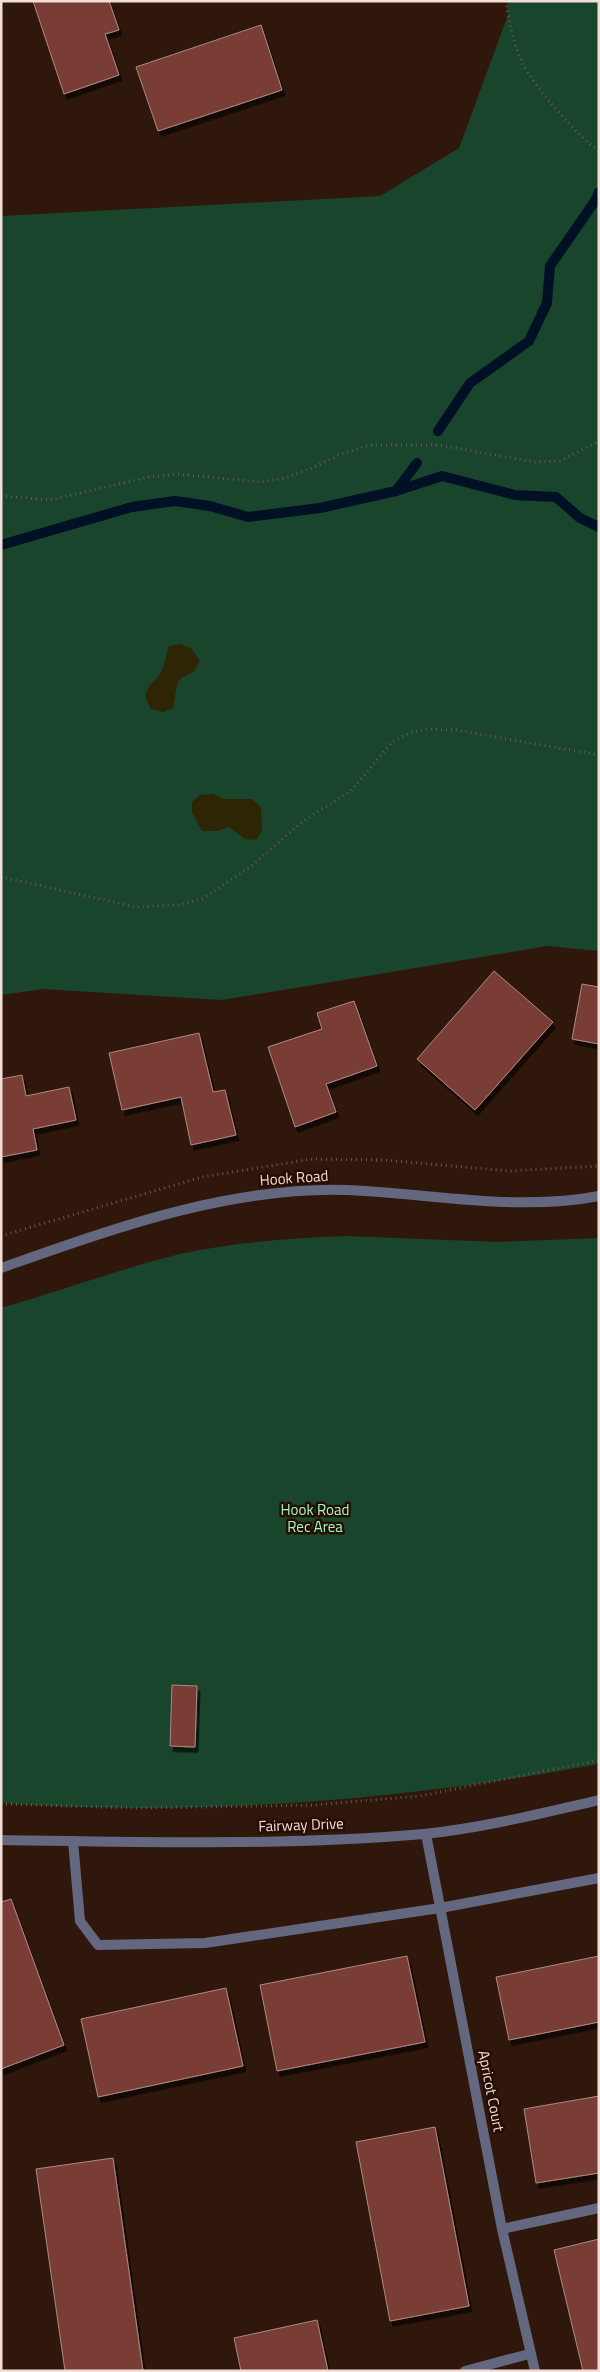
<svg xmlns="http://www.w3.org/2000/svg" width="600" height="2372" font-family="'Titillium Web',sans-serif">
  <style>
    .green { fill: #19452c }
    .sand { fill: #2d2504 }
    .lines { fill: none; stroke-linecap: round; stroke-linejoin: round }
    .stream { stroke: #001025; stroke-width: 10 }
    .building { fill: #793d36; stroke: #ad8984; filter: url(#shadow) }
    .path { stroke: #6d564c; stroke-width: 3; stroke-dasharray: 1 4; stroke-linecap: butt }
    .service { stroke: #63677f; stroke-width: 10 }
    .minor { stroke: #63677f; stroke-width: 10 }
    .tertiary { stroke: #63677f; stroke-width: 10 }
    .labels { text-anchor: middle; stroke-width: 5; stroke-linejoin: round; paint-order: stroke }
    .street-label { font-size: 15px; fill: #f1ded7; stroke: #260d04 }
    .park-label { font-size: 15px; fill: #9ff8c0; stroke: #260d04 }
  </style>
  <defs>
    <filter id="shadow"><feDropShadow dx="3" dy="5.5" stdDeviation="0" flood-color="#0009"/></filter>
  </defs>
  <rect width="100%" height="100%" fill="#30170c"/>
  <g class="green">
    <polygon points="507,1 599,1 599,951 547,946 222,1000 43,989 1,995 1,216 380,196 459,148 508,15"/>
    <path d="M347 1236 498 1242 599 1238V1764C403 1800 200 1817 1 1803V1308C61 1291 119 1269 180 1254 235 1242 291 1238 347 1236Z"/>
  </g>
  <g class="sand">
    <path d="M180 644 192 649 200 661 194 672C172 679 178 688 173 708L163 712 151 709C138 687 153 687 162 670 165 663 166 654 169 646Z"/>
    <polygon points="212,794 225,799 252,799 261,807 262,831 256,840 245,839 229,827 218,831 202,831 192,812 192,802 200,795"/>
  </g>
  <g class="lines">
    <g class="stream">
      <polyline points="438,431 470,383 529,341 547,303 550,266 595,201 599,192"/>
      <polyline points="396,491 417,463"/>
      <polyline points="1,545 132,507 175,501 210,506 248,517 320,508 396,491 442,476 515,495 556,497 580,518 599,527"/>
    </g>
  </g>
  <g class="building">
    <polygon points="33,1 109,1 119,30 105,34 119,75 64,94"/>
    <polygon points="261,25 282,90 158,131 136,67"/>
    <polygon points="494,971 553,1022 475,1110 417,1059"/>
    <polygon points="582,984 599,987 599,1044 572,1039"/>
    <polygon points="354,1001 377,1066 326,1084 336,1112 295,1127 268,1047 322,1029 317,1013"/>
    <polygon points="199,1033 213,1092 225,1090 236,1135 191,1145 181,1097 122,1110 109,1053"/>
    <polygon points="22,1075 26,1096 69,1087 76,1120 33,1129 37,1150 1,1157 1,1079"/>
    <polygon points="172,1685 197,1686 195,1747 170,1746"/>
    <polygon points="11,1899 64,2045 1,2069 1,1902"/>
    <polygon points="407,1956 425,2042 277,2071 260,1985"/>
    <polygon points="599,1956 599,2022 509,2040 496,1977"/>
    <polygon points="226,1988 243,2066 98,2097 81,2019"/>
    <polygon points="599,2096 599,2173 536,2183 524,2109"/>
    <polygon points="435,2127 469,2306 390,2321 356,2142"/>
    <polygon points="113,2158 143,2371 65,2371 36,2169"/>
    <polygon points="599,2239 599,2371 583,2371 554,2250"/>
    <polygon points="317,2320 328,2371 241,2371 234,2338"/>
  </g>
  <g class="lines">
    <g class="path">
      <path d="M506 1C509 22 514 46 523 64 535 87 578 137 599 151"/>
      <polyline points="1,496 50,500 149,477 177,474 260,482 285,478 310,469 341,454 370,445 439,445 534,462 560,461 599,441"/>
      <polyline points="1,877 136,907 178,905 202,899 253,865 303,821 351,791 392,742 409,733 429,729 456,730 599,755"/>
      <polyline points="1,1236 202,1177 312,1159 383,1160 509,1171 599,1166"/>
      <polyline points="1,1804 139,1808 313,1805 420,1796 599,1760"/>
    </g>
    <g class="service">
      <polyline points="426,1834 502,2229 535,2371"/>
      <polyline points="73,1841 80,1921 98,1945 205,1943 440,1908 599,1878"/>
      <polyline points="502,2229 599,2208"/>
      <polyline points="465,2371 529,2354"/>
    </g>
    <path class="minor" d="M1 1268C113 1229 225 1187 346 1190 429 1193 516 1212 599 1196"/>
    <path class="tertiary" d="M1 1840C142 1842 284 1846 424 1834 483 1828 542 1813 599 1800"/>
  </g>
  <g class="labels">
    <g class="street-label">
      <text transform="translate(294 1178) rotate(-4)" y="5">Hook Road</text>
      <text transform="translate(301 1825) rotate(-2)" y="5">Fairway Drive</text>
      <text transform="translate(491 2091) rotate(79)" y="5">Apricot Court</text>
    </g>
    <g class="park-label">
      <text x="315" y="1515">Hook Road<tspan x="315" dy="17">Rec Area</tspan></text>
    </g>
  </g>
  <rect width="600" height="2372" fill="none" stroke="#f1ded7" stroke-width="5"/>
</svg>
